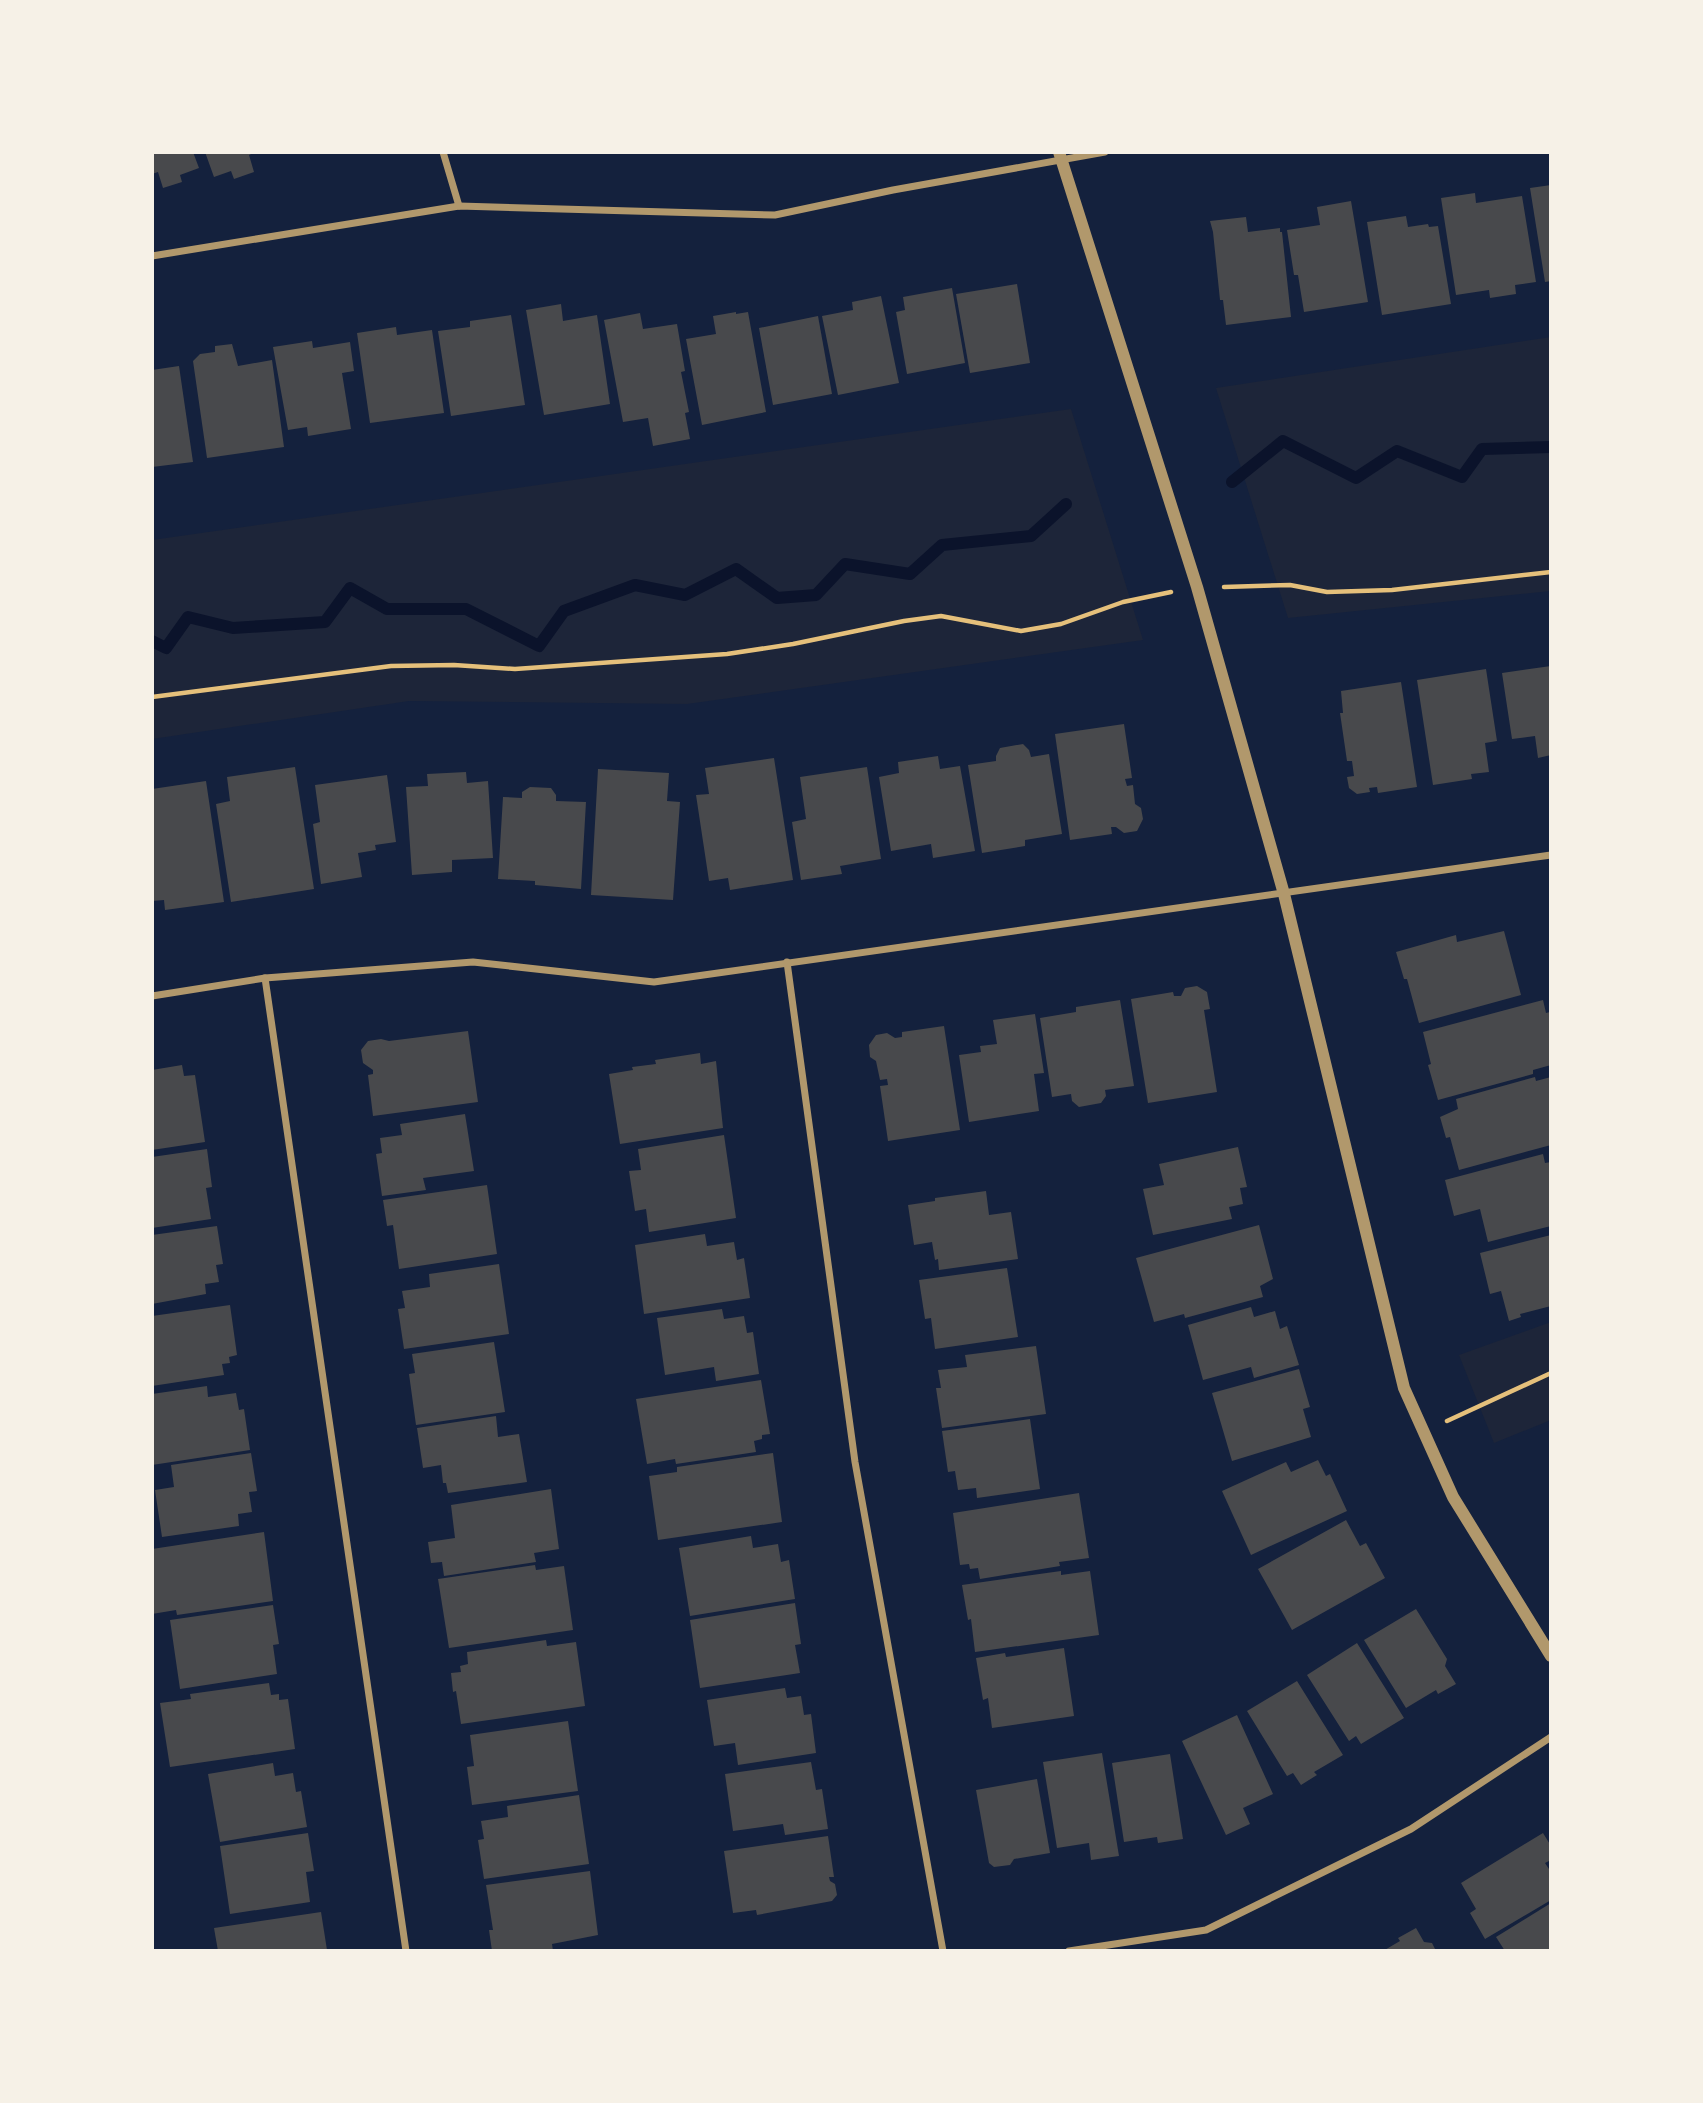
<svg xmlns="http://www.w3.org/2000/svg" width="1703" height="2103" font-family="'IBM Plex Serif',serif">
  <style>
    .green { fill: #1d2539 }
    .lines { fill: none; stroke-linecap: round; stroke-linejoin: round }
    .stream { stroke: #0b132b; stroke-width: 12 }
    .building { fill: #48494c }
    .path { stroke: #e5c07b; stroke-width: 4.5 }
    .minor { stroke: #b1986c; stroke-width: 7 }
    .tertiary { stroke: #b1986c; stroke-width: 12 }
  </style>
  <rect width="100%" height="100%" fill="#14213d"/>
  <g class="green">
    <polygon points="1551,337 1551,591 1288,618 1216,388"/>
    <polygon points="1071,409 1143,640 687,704 409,701 152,739 152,540"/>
    <polygon points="1551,1322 1551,1420 1494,1443 1459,1355"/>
  </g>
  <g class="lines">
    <g class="stream">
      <polyline points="1232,482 1283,441 1356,478 1397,451 1462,477 1482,449 1551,447"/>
      <polyline points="152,641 166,648 188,617 233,628 325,622 350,588 387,609 466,609 539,646 564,611 635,585 685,595 736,569 777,598 816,595 845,564 910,574 942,545 1031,536 1066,504"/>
    </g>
  </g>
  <g class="building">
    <polygon points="152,152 193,152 199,168 180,175 182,182 163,188 158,172 152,174"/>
    <polygon points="205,152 255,152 249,155 254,172 234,179 231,171 214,177"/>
    <polygon points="1551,185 1551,281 1545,282 1530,188"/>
    <polygon points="1475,193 1476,203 1522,196 1536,282 1515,285 1516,294 1490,298 1489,290 1456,295 1441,198"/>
    <polygon points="1351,201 1368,302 1304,312 1298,275 1294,275 1287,230 1320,225 1317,207"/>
    <polygon points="1406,216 1408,227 1428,224 1429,227 1438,226 1451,304 1382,315 1367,222"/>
    <polygon points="1246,217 1248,232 1280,228 1280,232 1282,232 1291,317 1226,325 1223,300 1220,300 1213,232 1210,221"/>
    <polygon points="1017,284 1030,363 970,373 956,294"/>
    <polygon points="952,288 965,363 907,374 896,312 905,310 903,297"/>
    <polygon points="881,296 899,383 838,395 822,316 853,310 852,302"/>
    <polygon points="561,304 563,321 597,315 610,404 544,415 526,310"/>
    <polygon points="736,312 736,314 748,312 766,412 702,425 686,339 716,334 713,316"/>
    <polygon points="640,313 643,329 677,324 685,371 681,372 689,412 685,413 690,439 653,446 648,418 623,422 604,320"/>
    <polygon points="511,315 525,405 451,416 438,331 470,327 470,321"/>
    <polygon points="818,316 832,394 773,405 759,328"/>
    <polygon points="396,327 397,335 432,330 444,413 370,423 357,333"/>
    <polygon points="312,341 313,348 350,342 354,371 342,373 351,429 308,436 307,427 288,430 273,347"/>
    <polygon points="232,344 238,366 272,360 284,447 207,458 193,361 200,354 215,352 215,346"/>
    <polygon points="179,366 193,462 152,467 152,370"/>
    <polygon points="1551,666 1551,755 1538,758 1535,736 1512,739 1502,673"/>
    <polygon points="1486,669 1497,741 1485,743 1489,772 1471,774 1472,779 1433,785 1417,680"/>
    <polygon points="1401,682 1417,787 1378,793 1377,787 1369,788 1370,792 1357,794 1349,788 1347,777 1354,776 1352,761 1347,761 1340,713 1343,713 1341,691"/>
    <polygon points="1124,724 1132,778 1125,779 1127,786 1133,785 1135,804 1141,808 1143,819 1137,831 1124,833 1116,827 1111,827 1112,834 1070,840 1055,734"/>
    <polygon points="1023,744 1029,750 1031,757 1049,754 1062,834 1025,840 1025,846 982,853 968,765 996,761 996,756 1000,748"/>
    <polygon points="938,756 940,769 960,766 975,851 933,858 931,844 891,851 879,777 899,773 898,762"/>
    <polygon points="774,758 793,880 730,890 728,878 709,881 696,795 709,794 705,768"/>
    <polygon points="295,767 314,889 231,902 216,804 230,801 227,777"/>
    <polygon points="867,767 881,859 840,866 842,874 801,880 792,822 806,819 800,777"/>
    <polygon points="598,769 669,773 667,801 680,802 673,900 591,895"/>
    <polygon points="466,772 467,783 488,781 493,858 452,860 452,872 412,875 406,787 428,786 427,774"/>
    <polygon points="387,775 396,842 375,845 376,850 358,853 362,877 321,884 313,824 320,822 315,785"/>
    <polygon points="206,781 224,902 165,910 164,900 152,901 152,789"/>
    <polygon points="530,787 551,788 556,795 556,801 586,802 581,889 535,885 535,881 498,879 503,797 522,798 522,792"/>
    <polygon points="1504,931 1521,995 1419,1023 1407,979 1404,979 1396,952 1456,935 1457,942"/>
    <polygon points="1197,986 1207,992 1210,1009 1204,1010 1217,1092 1148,1103 1131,999 1173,992 1174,996 1181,996 1185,988"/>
    <polygon points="1120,1000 1134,1086 1105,1090 1106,1096 1101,1103 1079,1107 1072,1101 1071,1094 1052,1097 1040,1018 1076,1012 1076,1007"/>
    <polygon points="1543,1000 1546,1013 1550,1012 1551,1016 1551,1065 1533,1070 1533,1074 1438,1100 1428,1065 1431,1064 1423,1032"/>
    <polygon points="1035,1014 1044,1073 1034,1074 1039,1111 969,1122 959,1055 981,1052 980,1046 997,1044 993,1020"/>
    <polygon points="944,1026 960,1130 888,1141 880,1086 888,1085 887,1079 880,1080 876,1061 870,1057 869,1045 876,1035 887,1033 895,1038 902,1037 902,1032"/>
    <polygon points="468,1031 478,1102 373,1116 368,1075 373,1074 373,1070 363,1063 361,1050 368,1041 381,1039 389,1041"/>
    <polygon points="700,1053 701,1064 716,1061 723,1128 620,1144 609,1074 633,1070 632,1067 656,1064 655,1060"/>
    <polygon points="182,1065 184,1076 195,1075 205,1142 152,1150 152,1070"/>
    <polygon points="1535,1077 1536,1081 1551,1077 1551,1145 1459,1170 1450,1137 1446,1138 1440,1117 1458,1109 1456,1099"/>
    <polygon points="465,1114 474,1171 423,1178 426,1190 382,1196 376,1154 382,1153 380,1138 402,1135 400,1124"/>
    <polygon points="724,1135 736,1218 649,1232 646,1209 635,1211 629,1171 641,1170 638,1149"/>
    <polygon points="1238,1147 1247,1187 1240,1188 1243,1204 1229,1207 1232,1219 1153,1235 1143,1189 1164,1185 1159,1164"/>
    <polygon points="207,1149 212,1187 206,1188 211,1219 152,1228 152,1157"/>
    <polygon points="1543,1154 1545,1163 1551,1162 1551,1226 1488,1242 1480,1209 1454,1216 1445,1180"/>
    <polygon points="487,1185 497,1254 399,1269 393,1225 387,1226 383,1200"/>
    <polygon points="986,1191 989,1215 1011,1212 1018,1259 939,1270 938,1259 935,1260 932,1242 914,1245 908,1205 935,1201 935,1198"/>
    <polygon points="1259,1225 1273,1279 1260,1286 1263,1297 1185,1318 1184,1314 1154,1322 1136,1258"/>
    <polygon points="217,1226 223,1264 216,1265 219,1282 205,1284 206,1294 152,1304 152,1235"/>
    <polygon points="705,1234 707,1246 734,1242 737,1260 744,1258 750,1298 644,1314 635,1245"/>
    <polygon points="1551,1235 1551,1306 1520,1314 1521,1317 1509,1321 1501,1291 1490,1294 1480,1253"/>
    <polygon points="499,1264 509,1334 404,1349 398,1309 405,1308 402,1291 430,1287 429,1274"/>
    <polygon points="1007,1268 1018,1337 935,1349 931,1318 925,1319 919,1280"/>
    <polygon points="230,1305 237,1355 229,1357 230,1363 222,1364 224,1375 152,1386 152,1316"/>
    <polygon points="1251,1307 1254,1317 1275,1311 1280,1329 1287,1326 1299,1365 1254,1378 1251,1367 1203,1380 1188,1325"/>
    <polygon points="722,1309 724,1319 744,1316 747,1333 753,1332 759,1374 716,1381 714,1367 665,1375 657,1318"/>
    <polygon points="494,1342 505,1412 416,1425 409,1374 415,1373 412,1354"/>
    <polygon points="1036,1346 1046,1414 942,1428 936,1388 941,1388 938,1370 967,1367 965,1355"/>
    <polygon points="1299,1369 1310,1407 1303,1409 1311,1437 1232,1461 1212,1393"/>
    <polygon points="761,1380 770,1434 762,1435 762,1439 754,1441 756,1452 676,1464 675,1459 647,1464 636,1399"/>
    <polygon points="207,1386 208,1397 236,1393 239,1410 244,1409 250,1450 152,1465 152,1394"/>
    <polygon points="496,1416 498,1437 519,1434 527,1482 448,1493 446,1483 443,1483 441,1465 423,1468 417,1428"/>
    <polygon points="1030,1419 1040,1489 977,1498 976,1488 958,1490 955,1471 948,1472 942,1431"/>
    <polygon points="251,1453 257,1491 249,1492 252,1512 238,1514 239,1526 162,1537 155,1490 174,1487 171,1465"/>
    <polygon points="773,1453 782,1522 658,1540 649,1476 677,1472 677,1467"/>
    <polygon points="1318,1460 1326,1476 1330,1474 1347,1511 1251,1555 1222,1491 1286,1462 1291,1472"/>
    <polygon points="551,1489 559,1549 534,1553 536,1562 444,1576 442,1562 431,1563 428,1542 455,1538 451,1505"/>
    <polygon points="1079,1493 1089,1558 1059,1562 1060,1566 980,1579 978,1568 970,1569 969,1564 960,1565 953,1513"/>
    <polygon points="1346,1520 1360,1546 1366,1543 1385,1578 1292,1630 1258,1569"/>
    <polygon points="264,1532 273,1601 177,1615 176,1610 152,1614 152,1549"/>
    <polygon points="751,1536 753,1548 778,1544 781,1562 789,1560 795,1599 690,1616 679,1548"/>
    <polygon points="535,1565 536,1570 564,1566 573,1630 449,1648 438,1579"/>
    <polygon points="1061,1571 1061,1575 1090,1571 1099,1635 975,1652 971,1619 968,1620 962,1585"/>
    <polygon points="795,1603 801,1644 795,1645 800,1673 700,1688 690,1620"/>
    <polygon points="273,1605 279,1644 273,1645 277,1674 180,1689 170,1620"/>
    <polygon points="1416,1609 1447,1659 1445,1666 1456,1684 1438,1694 1436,1690 1406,1708 1364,1640"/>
    <polygon points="546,1640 547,1646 576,1642 585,1706 461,1724 456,1691 453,1692 451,1673 461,1672 460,1666 468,1664 467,1652"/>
    <polygon points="1357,1643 1404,1718 1361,1744 1356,1736 1349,1741 1307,1675"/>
    <polygon points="1064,1648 1074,1716 992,1728 988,1698 983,1700 976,1658 1005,1653 1006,1657"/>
    <polygon points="1297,1681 1343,1755 1314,1772 1317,1775 1301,1785 1293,1773 1287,1776 1247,1711"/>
    <polygon points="269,1683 271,1695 279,1694 279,1700 288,1699 295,1749 170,1767 160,1703 191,1699 190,1694"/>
    <polygon points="785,1688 787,1698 801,1696 804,1715 811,1714 816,1753 738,1765 735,1743 714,1746 707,1700"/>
    <polygon points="1237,1715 1273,1794 1243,1808 1250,1824 1226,1835 1182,1741"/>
    <polygon points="568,1721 578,1791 472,1805 467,1767 474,1766 470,1735"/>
    <polygon points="1102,1753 1119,1856 1091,1860 1089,1843 1057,1848 1043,1762"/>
    <polygon points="1170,1754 1183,1839 1158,1843 1157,1837 1124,1842 1112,1763"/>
    <polygon points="811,1762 816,1790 822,1789 828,1829 785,1835 783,1824 733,1831 725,1774"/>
    <polygon points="273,1763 275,1776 293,1773 296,1792 301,1791 307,1827 220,1842 208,1774"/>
    <polygon points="1037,1779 1050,1853 1014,1859 1010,1865 994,1867 989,1863 976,1790"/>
    <polygon points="579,1795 589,1864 484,1879 478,1840 484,1839 481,1821 508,1817 507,1806"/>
    <polygon points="308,1833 314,1871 306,1872 310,1902 230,1914 220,1846"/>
    <polygon points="1543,1833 1551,1846 1551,1860 1545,1863 1551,1872 1551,1900 1485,1939 1470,1913 1476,1909 1461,1883"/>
    <polygon points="828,1836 834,1877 829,1877 830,1881 835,1884 837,1895 832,1901 757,1915 756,1910 733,1913 724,1851"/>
    <polygon points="590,1871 598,1935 552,1944 553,1951 492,1951 489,1930 493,1930 486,1885"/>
    <polygon points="1551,1903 1551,1951 1505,1951 1496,1937"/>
    <polygon points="321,1912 327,1950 218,1951 214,1928"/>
    <polygon points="1416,1928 1424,1942 1432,1943 1436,1951 1383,1951 1400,1941 1398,1938"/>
  </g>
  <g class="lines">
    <g class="path">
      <polyline points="1224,587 1290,585 1327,592 1392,590 1551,572"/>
      <polyline points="152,697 391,666 454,665 515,669 727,654 793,644 904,621 941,616 1021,631 1061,624 1123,602 1171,592"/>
      <polyline points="1447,1421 1551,1373"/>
    </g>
    <g class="minor">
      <polyline points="443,152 459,206"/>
      <polyline points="152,256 459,206 775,215 893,190 1105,152"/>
      <polyline points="787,962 855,1462 943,1951"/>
      <polyline points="265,978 406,1951"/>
      <polyline points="152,996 265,978 473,962 654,982 1551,855"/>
      <polyline points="1069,1951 1206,1930 1411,1829 1551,1737"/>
    </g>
    <polyline class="tertiary" points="1059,152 1197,587 1284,894 1404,1388 1453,1497 1551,1656"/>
  </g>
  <rect width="1703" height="2103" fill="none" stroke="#f6f1e7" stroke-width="308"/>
</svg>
